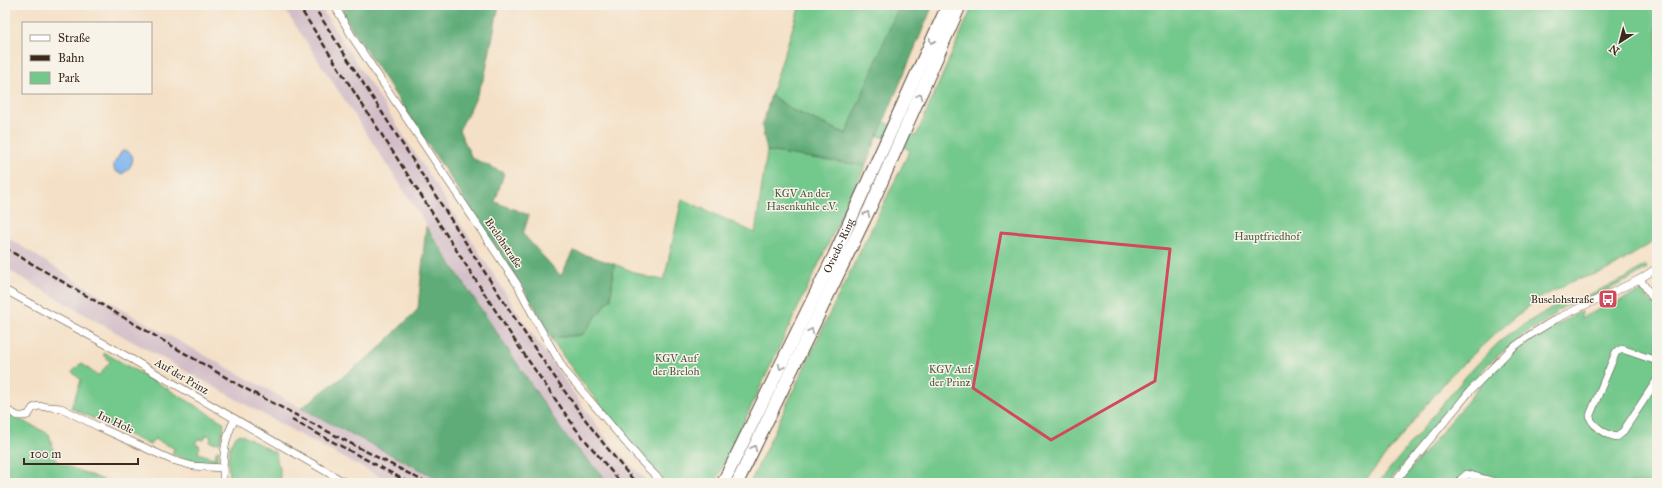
<svg xmlns="http://www.w3.org/2000/svg" width="1662" height="488" font-family="'IM FELL Great Primer',serif">
  <style>
    .industrial { fill: #d2bdc8 }
    .green { fill: #73c88c; stroke: #577955 }
    .forest { fill: #5eac78; stroke: #4c6b4b }
    .water { fill: #7fb6ee; stroke: #5d7086 }
    .lines { fill: none; stroke-linecap: round; stroke-linejoin: round }
    .street-casing { stroke: #574537; stroke-width: 8 }
    .highway-casing { stroke: #574537; stroke-width: 14 }
    .street { stroke: #fff; stroke-width: 7 }
    .highway { stroke: #fff; stroke-width: 12 }
    .rail { stroke: #3b2a1e; stroke-width: 2.5; stroke-dasharray: 6 3; stroke-linecap: butt }
    .oneway { stroke: #a79f9a }
    .marked { fill: none; stroke: #d1495b; stroke-width: 3; stroke-linejoin: round }
    .labels { text-anchor: middle; stroke-width: 3; stroke-linejoin: round; paint-order: stroke }
    .park-label { font-size: 11px; fill: #4c593f; stroke: #f7f3e8 }
    .street-label { font-size: 11px; fill: #3b2a1e; stroke: #f7f3e8 }
    .poi-label { font-size: 11px; fill: #3b2a1e; stroke: #f7f3e8; text-anchor: end }
  </style>
  <rect width="100%" height="100%" fill="#f7f3e8"/>
  <filter id="ink" filterUnits="userSpaceOnUse"><feTurbulence type="fractalNoise" baseFrequency=".025" numOctaves="2"/><feDisplacementMap in="SourceGraphic" scale="8" xChannelSelector="R" yChannelSelector="G"/><feConvolveMatrix kernelMatrix="1 2 1 2 8 2 1 2 1" color-interpolation-filters="sRGB"/></filter>
  <filter id="wash" filterUnits="userSpaceOnUse"><feTurbulence type="fractalNoise" baseFrequency=".012" numOctaves="4" result="noise"/><feDisplacementMap in="SourceGraphic" scale="16" xChannelSelector="R" yChannelSelector="G"/><feGaussianBlur stdDeviation="0.9" result="paint"/><feColorMatrix in="noise" values="0 0 0 0 0 0 0 0 0 0 0 0 0 0 0 0 0 1.4 0 .05"/><feComposite in="paint" operator="in"/></filter>
  <g filter="url(#wash)">
    <rect width="100%" height="100%" fill="#f4e0c6"/>
    <g class="industrial">
      <polygon points="282,5 319,5 536,340 603,434 624,458 649,483 609,483 564,434"/>
      <polygon points="5,236 135,317 301,408 446,483 392,483 306,438 110,329 5,268"/>
    </g>
    <g class="green">
      <path d="M800 5H922L876 118 916 136 973 5H1657V230L1650 244 1608 270 1573 281 1538 299 1496 333 1450 376 1363 483H750L825 323 910 150 873 133 859 165 865 166 715 483H668L662 479C624 433 583 388 551 338L582 335 611 298 614 264 647 277 664 280 682 199 755 233 767 151 840 162 852 136 792 110 771 95Z"/>
      <polygon points="1645,265 1647,268 1628,280 1584,301 1582,298 1626,278"/>
      <polygon points="1642,291 1651,302 1657,305 1657,483 1399,483 1486,379 1511,355 1531,340 1581,311 1582,313 1580,318"/>
      <polygon points="1578,299 1555,312 1556,314 1526,333 1488,364 1388,483 1378,483 1466,376 1499,342 1520,327 1551,308"/>
      <path d="M105 353 161 385 223 422 224 426 220 443 210 442 211 436 206 435 204 440 199 439 195 444 200 446 198 453 214 458 217 450H219C218 454 219 459 215 462 208 467 180 457 172 454L174 448 154 439 150 445 71 408 81 380 72 372 81 363 98 376 110 362 103 355Z"/>
      <polygon points="5,412 49,434 57,462 111,483 5,483"/>
      <path d="M240 434 276 453 278 465 280 466V483H229C229 469 224 442 240 434Z"/>
    </g>
    <g class="forest">
      <polygon points="342,5 499,5 485,75 474,102 459,130 472,158 504,173 495,202 529,215 523,234 561,276 573,251 614,264 611,298 582,335 551,338 537,311 523,288 353,31 343,13"/>
      <polygon points="899,5 933,5 865,166 767,151 762,126 771,95 792,110 846,134"/>
      <polygon points="426,226 564,434 609,483 446,483 301,408 374,353 418,309"/>
    </g>
    <path class="water" d="M122 151C140 150 132 171 121 174L115 171 113 165Z"/>
  </g>
  <g filter="url(#ink)">
    <g class="lines">
      <defs>
        <g id="street">
          <polyline points="336,5 336,8 353,38 517,284 536,321 565,371 644,464 663,483"/>
          <polyline points="1640,279 1652,297 1657,300"/>
          <polyline points="5,290 107,345 346,483"/>
          <path d="M1657 361 1622 349 1616 352 1590 415C1589 424 1608 436 1617 437L1622 433 1657 380"/>
          <polyline points="5,409 18,416 23,416 28,415 33,408 38,406 61,408 99,427 172,460 193,466 223,468"/>
          <path d="M223 483C223 460 223 440 235 419"/>
          <polyline points="1394,483 1470,391 1510,350 1530,335 1556,319 1640,279 1657,268"/>
          <polyline points="1459,483 1461,479 1467,474 1499,483"/>
        </g>
        <g id="highway">
          <path id="s1" d="M723 483 834 256 948 5"/>
          <polyline points="737,483 870,208 960,5"/>
        </g>
      </defs>
      <use href="#street" class="street-casing"/>
      <use href="#highway" class="highway-casing"/>
      <use href="#street" class="street"/>
      <use href="#highway" class="highway"/>
      <g class="rail">
        <polyline points="298,5 517,344 576,429 621,483"/>
        <path d="M313 5C366 88 420 171 473 254 524 333 575 412 636 483"/>
        <polyline points="5,248 244,388 427,483"/>
        <polyline points="292,420 410,483"/>
      </g>
    </g>
    <defs><path id="oneway-chevron" d="M-2-3.5L2.5 0L-2 3.5" fill="none" stroke-width="1.6" stroke-linecap="round" stroke-linejoin="round"/></defs>
    <g class="oneway">
      <use href="#oneway-chevron" transform="translate(932 41) rotate(114)"/>
      <use href="#oneway-chevron" transform="translate(920 96) rotate(-66)"/>
      <use href="#oneway-chevron" transform="translate(867 214) rotate(-65)"/>
      <use href="#oneway-chevron" transform="translate(811 331) rotate(-64)"/>
      <use href="#oneway-chevron" transform="translate(781 367) rotate(116)"/>
      <use href="#oneway-chevron" transform="translate(754 448) rotate(-63)"/>
    </g>
  </g>
  <path class="marked" d="M1001 233 1170 249 1155 381 1051 440 973 388Z"/>
  <defs>
    <symbol id="bus-square" viewBox="-11 -11 22 22"><rect x="-9" y="-9" width="18" height="18" rx="4" fill="#d1495b" stroke="#f7f3e8"/><path d="M-5-6H5V4H4V6H2V4H-2V6H-4V4H-5ZM-3.5-4V0h7V-4ZM-3.5 1.2v1.5H-2V1.2ZM2 1.2v1.5H3.5V1.2Z" fill="#fff"/></symbol>
  </defs>
  <g fill-rule="evenodd">
    <use href="#bus-square" x="1597" y="288" width="22" height="22"/>
  </g>
  <g class="labels">
    <g class="park-label">
      <text x="802" y="197">KGV An der<tspan x="802" dy="13">Hasenkuhle e.V.</tspan></text>
      <text x="1267" y="240">Hauptfriedhof</text>
      <text x="676" y="362">KGV Auf<tspan x="676" dy="13">der Breloh</tspan></text>
      <text x="950" y="373">KGV Auf<tspan x="950" dy="13">der Prinz</tspan></text>
    </g>
    <g class="street-label">
      <text transform="translate(504 243) rotate(56)" y="4">Brelohstraße</text>
      <text dy="4" stroke="none"><textPath href="#s1" startOffset="264">Oviedo-Ring</textPath></text>
      <text transform="translate(182 376) rotate(30)" y="4">Auf der Prinz</text>
      <text transform="translate(116 422) rotate(25)" y="4">Im Hole</text>
    </g>
    <g class="poi-label">
      <text x="1594" y="303">Buselohstraße</text>
    </g>
  </g>
  <rect width="1662" height="488" fill="none" stroke="#f7f3e8" stroke-width="20"/>
  <rect x="22" y="22" width="130" height="72" fill="#f7f3e8" stroke="#aca397"/>
  <rect x="30" y="35" width="20" height="6" fill="#ffffff" stroke="#aca397"/>
  <text x="58" y="42" font-size="12" fill="#3b2a1e">Straße</text>
  <rect x="30" y="55" width="20" height="6" fill="#3b2a1e" stroke="#aca397"/>
  <text x="58" y="62" font-size="12" fill="#3b2a1e">Bahn</text>
  <rect x="30" y="72" width="20" height="12" fill="#73c88c" stroke="#aca397"/>
  <text x="58" y="82" font-size="12" fill="#3b2a1e">Park</text>
  <g transform="translate(1620 42) rotate(216)" stroke="#f7f3e8" stroke-width="3" paint-order="stroke">
  <path d="M0-3L7 15L0 10L-7 15Z" fill="#3b2a1e"/>
  <text y="-6" font-size="11" font-weight="bold" text-anchor="middle" fill="#3b2a1e">N</text>
  </g>
  <path d="M24 458v6h114v-6" fill="none" stroke="#3b2a1e" stroke-width="2"/>
  <text x="30" y="458" font-size="12" fill="#3b2a1e" stroke="#f7f3e8" stroke-width="3" paint-order="stroke">100 m</text>
</svg>
